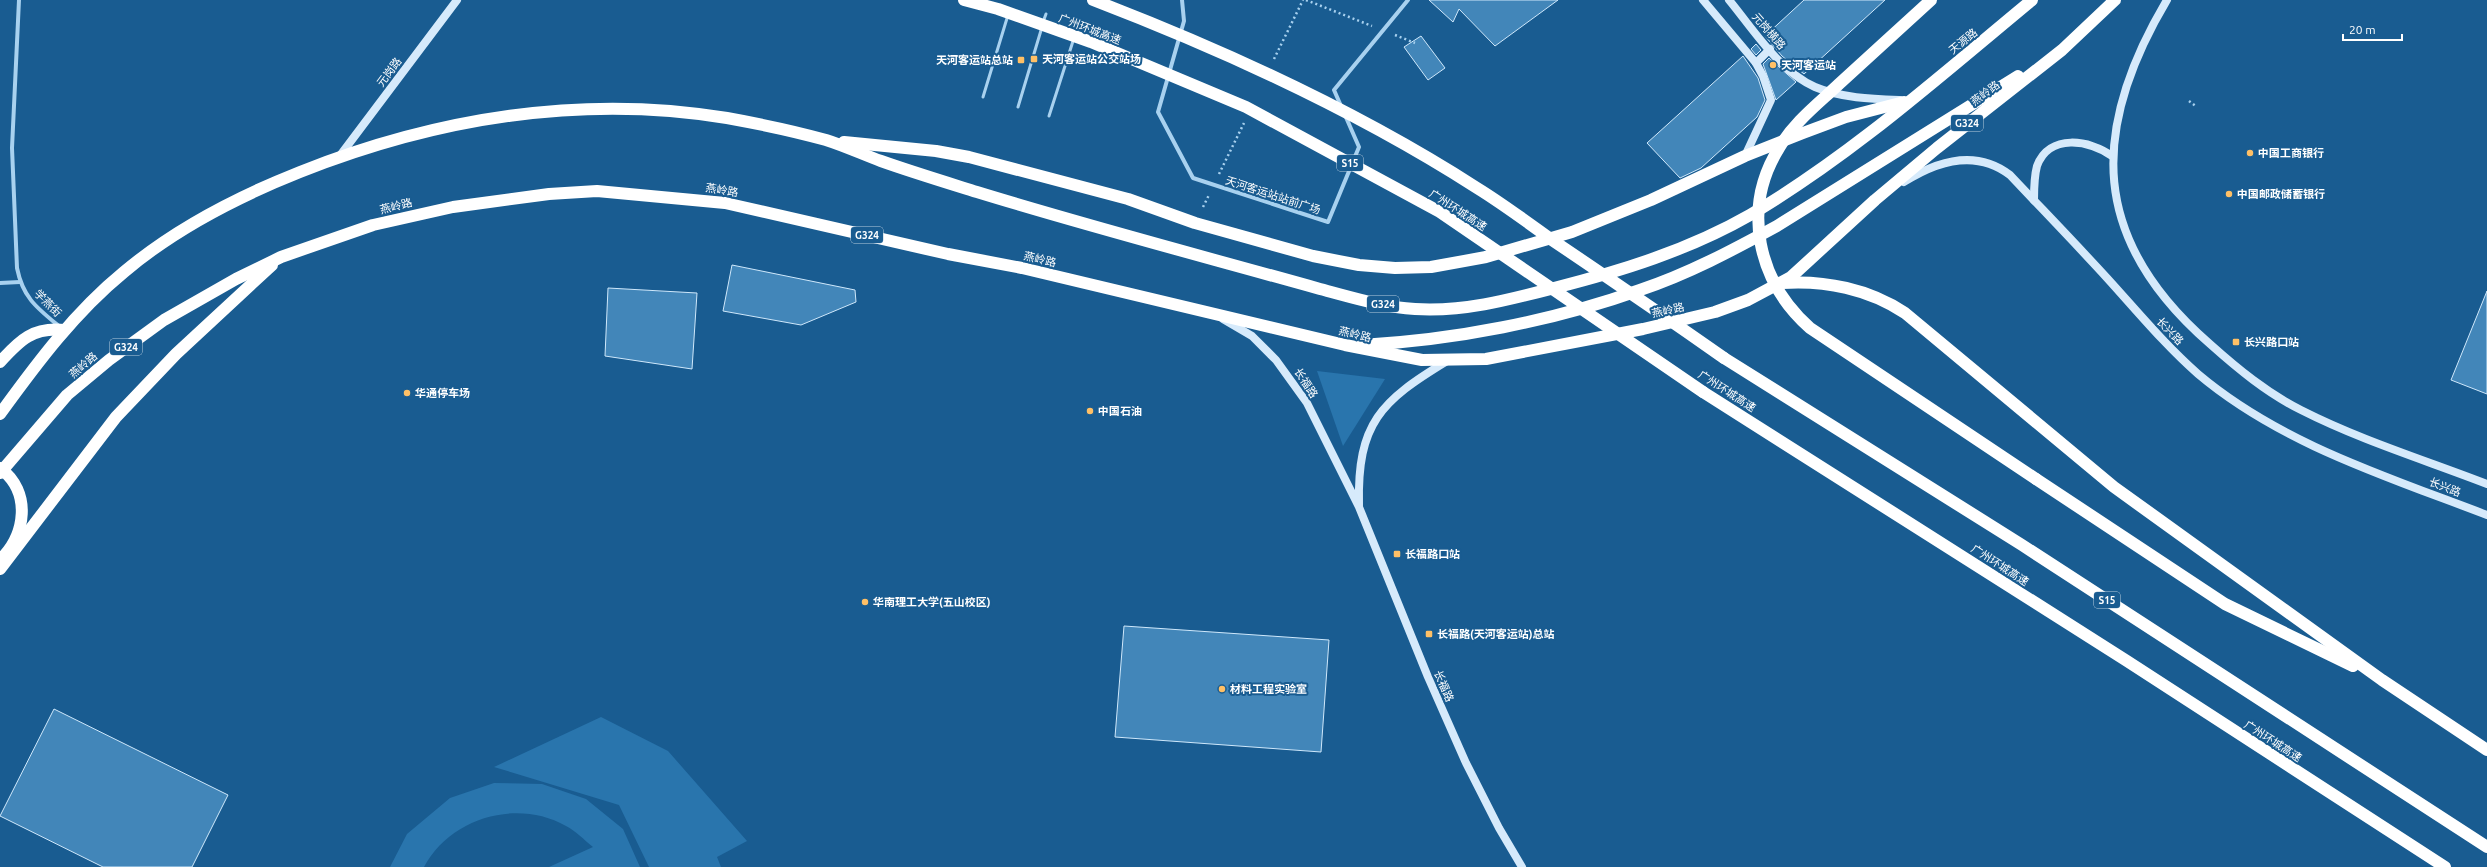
<svg xmlns="http://www.w3.org/2000/svg" width="2487" height="867" font-family="Ubuntu,'Noto Sans SC',sans-serif">
  <style>
    .green { fill: #2975ad }
    .building { fill: #4286b9; stroke: #cfe8fb }
    .lines { fill: none; stroke-linecap: round; stroke-linejoin: round }
    .path { stroke: #a8d1ef; stroke-width: 2.5; stroke-dasharray: 2 3; stroke-linecap: butt }
    .lane { stroke: #a8d1ef; stroke-width: 3 }
    .street { stroke: #a8d1ef; stroke-width: 4 }
    .secondary { stroke: #d6eafb; stroke-width: 8 }
    .highway { stroke: #fff; stroke-width: 12 }
    .highway-bridge { stroke: #fff; stroke-width: 12 }
    .poi-dot { fill: #ffc066; stroke: #195c91; stroke-width: 1.5 }
    .labels { text-anchor: middle; stroke-width: 4; stroke-linejoin: round; paint-order: stroke }
    .shield { fill: #195c91; stroke: #bacede; stroke-width: 1 }
    .shield-label { font-size: 10px; font-weight: bold; fill: #fff }
    .street-label { font-size: 11px; fill: #fff; stroke: #195c91 }
    .poi-label { font-size: 11px; font-weight: bold; fill: #fff; stroke: #195c91; text-anchor: start }
  </style>
  <rect width="100%" height="100%" fill="#195c91"/>
  <g class="green">
    <polygon points="1317,371 1385,379 1343,446"/>
    <polygon points="601,717 668,751 747,841 717,857 721,867 649,867 619,805 494,767"/>
    <path d="M494 783 542 784 586 799 623 829 640 867H549L593 847C584 840 576 831 566 826 517 798 450 818 424 867H390L407 834 450 798Z"/>
  </g>
  <g class="building">
    <polygon points="1429,0 1558,0 1495,46 1459,9 1453,22"/>
    <polygon points="1804,0 1885,0 1804,74 1782,56 1765,36"/>
    <polygon points="1421,36 1445,68 1428,80 1404,47"/>
    <polygon points="1756,44 1761,50 1756,55 1751,49"/>
    <polygon points="1743,56 1758,78 1765,100 1757,117 1701,168 1680,178 1647,143"/>
    <polygon points="1769,58 1796,82 1776,100 1763,64"/>
    <polygon points="732,265 855,290 856,302 801,325 723,311"/>
    <polygon points="608,288 697,293 692,369 605,356"/>
    <polygon points="2487,291 2487,394 2451,380"/>
    <polygon points="1124,626 1329,640 1321,752 1115,737"/>
    <polygon points="54,709 228,795 192,867 103,867 0,816"/>
  </g>
  <g class="lines">
    <g class="path">
      <polyline points="1306,0 1372,26"/>
      <polyline points="1395,35 1415,43"/>
      <polyline points="1274,59 1303,0"/>
      <polyline points="2189,101 2197,107"/>
      <polyline points="1219,174 1244,123"/>
      <polyline points="1203,207 1209,195"/>
    </g>
    <g class="lane">
      <polyline points="1043,22 1046,14"/>
      <polyline points="1076,33 1079,25"/>
      <polyline points="983,97 1008,15"/>
      <polyline points="1018,107 1042,27"/>
      <polyline points="1049,116 1074,38"/>
    </g>
    <g class="street">
      <path d="M19 0 12 148 17 268C23 298 37 308 60 327"/>
      <polyline points="1182,0 1184,21 1158,112 1193,178 1328,222 1359,147 1345,115"/>
      <polyline points="1341,106 1334,90 1408,0"/>
      <polyline points="0,283 20,282"/>
    </g>
    <g class="secondary">
      <polyline points="1703,0 1756,63 1763,76 1771,100 1745,156"/>
      <path d="M1729 0C1753 29 1779 71 1815 87 1841 98 1872 99 1900 100"/>
      <path d="M2167 0C2089 131 2090 240 2210 344 2238 369 2267 393 2301 410 2360 440 2425 460 2487 484"/>
      <polyline points="1756,63 1770,49"/>
      <polyline points="339,157 457,0"/>
      <path d="M1904 182C1937 161 1976 149 2010 175 2042 209 2075 243 2107 278 2137 311 2165 345 2198 374 2281 444 2388 477 2487 515"/>
      <path d="M2034 200C2034 188 2034 177 2037 166 2049 133 2090 140 2112 156"/>
      <polyline points="1223,319 1252,336 1276,360 1307,403 1359,507 1428,677 1466,763 1499,828 1522,867"/>
      <path d="M1359 505C1357 423 1381 401 1447 361"/>
    </g>
    <g class="highway">
      <polyline points="844,142 936,151 969,157 1128,199 1195,223 1313,256 1359,265 1395,268 1431,267 1486,257 1572,232 1651,200 1745,156 1803,133 1846,117 1904,102"/>
      <path d="M1782 283C1825 280 1869 289 1905 313L2114 487 2382 680 2487 750"/>
      <path d="M1362 345C1454 340 1553 321 1640 290 1688 274 1733 250 1777 226L2018 76"/>
      <polyline points="1724,358 2022,545 2487,847"/>
      <path d="M0 362C20 340 33 327 64 330"/>
      <polyline points="1703,392 2127,661 2445,867"/>
      <path d="M0 414C37 363 75 312 124 272 176 228 237 197 300 172 436 118 582 94 727 118 760 124 794 131 826 140 845 146 862 154 881 161 912 172 945 182 977 192 1091 227 1206 257 1320 289 1351 297 1382 307 1415 309 1463 312 1508 300 1554 288 1621 271 1689 250 1750 215 1852 155 1941 75 2032 0"/>
      <polyline points="0,473 67,395 109,360 164,320 236,279 281,257 373,225 453,207 549,194 597,191 725,203 948,254 1022,268 1345,345 1422,360 1486,359 1643,329 1715,312 1748,300 1791,277 1875,200 1937,148 2062,50 2115,0"/>
      <polyline points="2036,479 2225,604 2353,666"/>
      <polyline points="0,569 116,417 176,354 272,265"/>
    </g>
    <g class="highway-bridge">
      <polyline points="964,0 998,9 1091,42 1246,107 1440,212 1703,392"/>
      <path d="M1093 0C1226 51 1357 111 1477 188 1503 204 1527 222 1552 240 1610 279 1667 318 1724 358"/>
      <path d="M1931 0C1900 28 1870 56 1839 84 1818 104 1794 122 1779 148 1741 209 1758 282 1810 328L2036 479"/>
      <path d="M0 468C32 492 26 535 0 560"/>
    </g>
  </g>
  <g class="poi-dot">
    <rect x="1030" y="55" width="8" height="8" rx="2"/>
    <rect x="1017" y="56" width="8" height="8" rx="2"/>
    <circle cx="1773" cy="65" r="4"/>
    <circle cx="2250" cy="153" r="4"/>
    <circle cx="2229" cy="194" r="4"/>
    <rect x="2232" y="338" width="8" height="8" rx="2"/>
    <circle cx="407" cy="393" r="4"/>
    <circle cx="1090" cy="411" r="4"/>
    <rect x="1393" y="550" width="8" height="8" rx="2"/>
    <circle cx="865" cy="602" r="4"/>
    <rect x="1425" y="630" width="8" height="8" rx="2"/>
    <circle cx="1222" cy="689" r="4"/>
  </g>
  <g class="labels">
    <g class="shield">
      <rect x="1951" y="115" width="32" height="16" rx="3"/>
      <rect x="1337" y="155" width="26" height="16" rx="3"/>
      <rect x="851" y="227" width="32" height="16" rx="3"/>
      <rect x="1367" y="296" width="32" height="16" rx="3"/>
      <rect x="110" y="339" width="32" height="16" rx="3"/>
      <rect x="2094" y="592" width="26" height="16" rx="3"/>
    </g>
    <g class="shield-label">
      <text x="1967" y="127">G324</text>
      <text x="1350" y="167">S15</text>
      <text x="867" y="239">G324</text>
      <text x="1383" y="308">G324</text>
      <text x="126" y="351">G324</text>
      <text x="2107" y="604">S15</text>
    </g>
    <g class="street-label">
      <text transform="translate(1090 29) rotate(21)" y="4">广州环城高速</text>
      <text transform="translate(1769 31) rotate(49)" y="4">元岗横路</text>
      <text transform="translate(1963 41) rotate(-39)" y="4">天源路</text>
      <text transform="translate(389 72) rotate(-53)" y="4">元岗路</text>
      <text transform="translate(1985 93) rotate(-37)" y="4">燕岭路</text>
      <text transform="translate(722 190) rotate(9)" y="4">燕岭路</text>
      <text transform="translate(1273 195) rotate(18)" y="4">天河客运站站前广场</text>
      <text transform="translate(396 206) rotate(-14)" y="4">燕岭路</text>
      <text transform="translate(1458 210) rotate(33)" y="4">广州环城高速</text>
      <text transform="translate(1040 259) rotate(13)" y="4">燕岭路</text>
      <text transform="translate(48 303) rotate(45)" y="4">学燕街</text>
      <text transform="translate(1668 310) rotate(-13)" y="4">燕岭路</text>
      <text transform="translate(2170 331) rotate(46)" y="4">长兴路</text>
      <text transform="translate(1355 334) rotate(13)" y="4">燕岭路</text>
      <text transform="translate(83 365) rotate(-41)" y="4">燕岭路</text>
      <text transform="translate(1306 383) rotate(57)" y="4">长福路</text>
      <text transform="translate(1727 391) rotate(33)" y="4">广州环城高速</text>
      <text transform="translate(2445 487) rotate(21)" y="4">长兴路</text>
      <text transform="translate(2000 565) rotate(33)" y="4">广州环城高速</text>
      <text transform="translate(1444 686) rotate(66)" y="4">长福路</text>
      <text transform="translate(2273 741) rotate(33)" y="4">广州环城高速</text>
    </g>
    <g class="poi-label">
      <text x="1042" y="63">天河客运站公交站场</text>
      <text x="1013" y="64" text-anchor="end">天河客运站总站</text>
      <text x="1781" y="69">天河客运站</text>
      <text x="2258" y="157">中国工商银行</text>
      <text x="2237" y="198">中国邮政储蓄银行</text>
      <text x="2244" y="346">长兴路口站</text>
      <text x="415" y="397">华通停车场</text>
      <text x="1098" y="415">中国石油</text>
      <text x="1405" y="558">长福路口站</text>
      <text x="873" y="606">华南理工大学(五山校区)</text>
      <text x="1437" y="638">长福路(天河客运站)总站</text>
      <text x="1230" y="693">材料工程实验室</text>
    </g>
  </g>
  <path d="M2343 34v6h59v-6" fill="none" stroke="#ffffff" stroke-width="2"/>
  <text x="2349" y="34" font-size="12" fill="#ffffff" stroke="#195c91" stroke-width="3" paint-order="stroke">20 m</text>
</svg>
